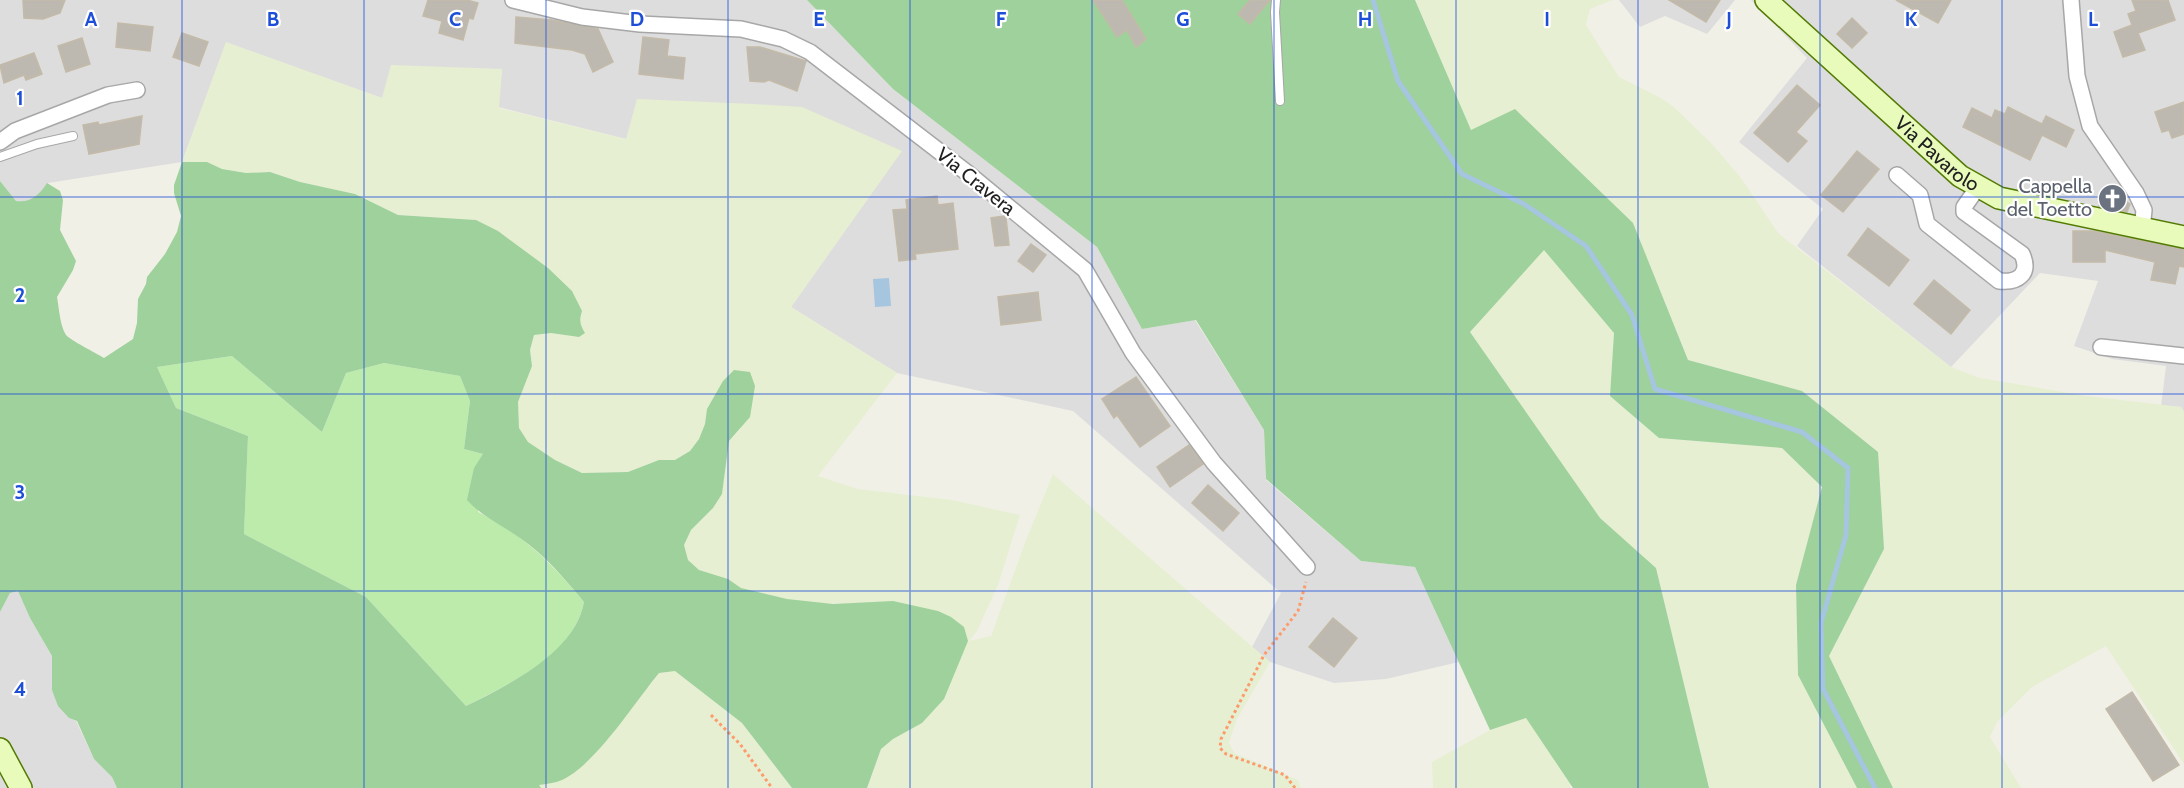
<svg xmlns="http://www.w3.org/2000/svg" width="2184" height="788" font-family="Cabin,sans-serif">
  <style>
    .residential { fill: #dedddd }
    .farmland { fill: #e6efd2 }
    .grass { fill: #bcebac }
    .forest { fill: #9ed19b; fill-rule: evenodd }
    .water { fill: #a6c5df }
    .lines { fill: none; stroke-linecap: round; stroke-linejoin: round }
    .stream { stroke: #a6c5df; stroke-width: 5 }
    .building { fill: #beb9b0; stroke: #c3baa8; stroke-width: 1.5 }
    .lane-casing { stroke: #a7a7a7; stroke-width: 10 }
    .street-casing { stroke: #a7a7a7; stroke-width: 18 }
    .secondary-casing { stroke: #527b03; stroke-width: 24 }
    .path { stroke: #fc9c6c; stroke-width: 3; stroke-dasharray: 3 3; stroke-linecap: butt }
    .lane { stroke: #fff; stroke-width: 8 }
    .street { stroke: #fff; stroke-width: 15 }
    .secondary { stroke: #e9fbbb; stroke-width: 21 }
    .grid { fill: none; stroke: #1d4ed8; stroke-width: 1.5; stroke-opacity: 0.55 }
    .labels { text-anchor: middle; stroke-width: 4.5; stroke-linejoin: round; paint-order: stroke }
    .street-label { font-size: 20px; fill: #202020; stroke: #fff }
    .worship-label { font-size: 20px; fill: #5b616d; stroke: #fff; text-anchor: end }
    .grid-label { font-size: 20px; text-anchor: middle; font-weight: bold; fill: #1d4ed8; stroke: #fff; stroke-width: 4.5; stroke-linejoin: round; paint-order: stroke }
  </style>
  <rect width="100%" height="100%" fill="#f1f0e7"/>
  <g class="residential">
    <polygon points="0,0 807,0 893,89 1097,247 1142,329 1195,320 1264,430 1266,480 1361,561 1415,567 1459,662 1386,679 1334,683 1270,662 1252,647 1281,593 1073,411 897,373 791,307 901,151 626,139 498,107 502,69 382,98 226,43 182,162 48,183 38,195 31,200 24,202 16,201 0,181"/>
    <polygon points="1619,0 1735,0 1707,34 1665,16 1640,27"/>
    <polygon points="1751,0 2184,0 2184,412 2181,407 2161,406 2166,366 2112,359 2074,346 2098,281 2040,273 1951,367 1797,246 1823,209 1739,142 1807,58"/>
    <polygon points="18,591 30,618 52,656 52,690 69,718 76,721 94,759 112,777 117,788 0,788 0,612 10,593"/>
  </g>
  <g class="farmland">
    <polygon points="1415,0 1613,0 1590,9 1586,25 1619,77 1661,98 1674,107 1712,144 1741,178 1779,234 1951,367 1980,378 2087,396 2181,407 2184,412 2184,764 2106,646 2032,687 1997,722 1990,737 2021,788 1893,788 1829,656 1884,549 1802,391 1688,360 1633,223 1471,130"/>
    <polygon points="226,42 382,98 391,65 502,69 499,108 626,139 637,99 753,104 802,107 902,151 791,307 897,373 818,476 858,489 952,500 1020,515 998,585 977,631 969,641 991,636 1026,540 1053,474 1270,662 1237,719 1229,742 1234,753 1298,780 1301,788 867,788 881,749 893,739 922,723 954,670 968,641 849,604 817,603 787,599 741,588 728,579 699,570 688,560 684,545 691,530 713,508 722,494 729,441 741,429 707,409 705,424 699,439 690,451 675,460 659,460 628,472 582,473 555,460 528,442 519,428 518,402 532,366 530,350 534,335 551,333 578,337 582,311 476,220 398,215 355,194 300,182 270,172 246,173 222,169 207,162 182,162"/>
    <polygon points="1544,249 1614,333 1610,396 1659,438 1782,448 1822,487 1796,585 1798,675 1857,788 1709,788 1656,568 1600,519 1470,332"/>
    <polygon points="675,671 742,723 792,788 541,788 538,785 561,780 599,749 659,673"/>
    <polygon points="1526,717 1570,784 1570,788 1433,788 1432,762 1490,730"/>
  </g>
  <path class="grass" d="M232 356 322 432 346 373 384 363 460 376 470 401 464 449 483 454 478 512C521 532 554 566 584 602 573 656 510 683 466 706L366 597 244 534 248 436 176 408 157 367Z"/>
  <g class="forest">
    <polygon points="807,0 1415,0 1471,130 1515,109 1633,223 1688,360 1802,391 1878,452 1884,549 1829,656 1893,788 1857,788 1798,675 1796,585 1822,487 1782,448 1659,438 1610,396 1614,333 1544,250 1470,332 1600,518 1656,568 1709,788 1573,788 1526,718 1490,730 1415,567 1361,561 1266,479 1264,430 1196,320 1142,329 1097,247 893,89"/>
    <path d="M182 162H207L222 169 246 173 270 172 300 182 355 194 398 215 476 220 498 231 548 268 572 291 582 311C579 321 580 325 585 333L579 337 551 333 534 335 530 350 532 366 518 402 519 428 528 442 555 460 582 473 628 472 659 460H675L690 451 699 439 705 424 707 409 723 381 734 370 750 372 755 386 750 417 729 441 722 494 713 508 691 530 684 545 688 560 699 570 728 579 741 588 787 599 833 604 893 601 938 611 951 617 964 627 968 641 944 699 922 723 893 739 881 749 867 788H792L742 723 675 671 659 673C635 702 595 765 562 780 555 783 546 784 539 785L541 788H117L112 777 94 759 77 721 69 718 58 706 52 690V656L30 618 18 591 10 593 0 612V181L16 201C31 203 39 195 47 183L60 191 63 200 60 230 76 261 73 270 57 297C59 308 60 326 66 335 70 340 96 353 104 358L133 339 137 323 138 299 146 284 147 277 165 254 177 232 181 216 174 193V185ZM232 356 322 432 346 373 384 363 460 376 470 401 464 449 483 454 474 468 467 500C481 516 502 525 520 538 545 555 565 579 584 602 575 653 508 685 466 706L366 597 244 534 248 436 176 408 157 367Z"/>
  </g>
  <polygon class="water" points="889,278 891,306 875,307 873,279"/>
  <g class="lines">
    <polyline class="stream" points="1373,0 1398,81 1462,174 1524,204 1586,246 1632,315 1655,389 1802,432 1848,468 1846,535 1821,623 1823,689 1875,788"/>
  </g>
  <g class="building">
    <polygon points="23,0 65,0 60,13 43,19 24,18"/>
    <polygon points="428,0 467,0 478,3 473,19 469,18 463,40 439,33 442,21 423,16"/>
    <polygon points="1093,0 1122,0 1146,39 1136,47 1127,30 1117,37"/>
    <polygon points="1250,0 1270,0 1250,24 1238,14"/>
    <polygon points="1669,0 1720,0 1706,22"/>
    <polygon points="1896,0 1951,0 1938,23"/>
    <polygon points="2132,0 2168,0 2175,20 2138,33 2145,50 2123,57 2114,32 2132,25 2128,14 2136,11"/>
    <polygon points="516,17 552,20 598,29 613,62 593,72 585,54 572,50 515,43"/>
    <polygon points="1852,18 1867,33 1852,48 1837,34"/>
    <polygon points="118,23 153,27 150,51 116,47"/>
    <polygon points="182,33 208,42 199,66 173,57"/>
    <polygon points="643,37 669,40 667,56 685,58 683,79 639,74"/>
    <polygon points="82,38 90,64 66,72 58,46"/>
    <polygon points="747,47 760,47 806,61 797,91 769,80 764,82 750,81"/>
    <polygon points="34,53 42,74 26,80 24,75 4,83 0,65"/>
    <polygon points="1797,85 1820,105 1796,132 1807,141 1788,162 1754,133"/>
    <polygon points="2184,102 2184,134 2172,138 2169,130 2162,132 2155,112"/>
    <polygon points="2008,107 2042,124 2046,116 2074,130 2066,147 2042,135 2030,160 1963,127 1972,108 1992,118 1995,110 2005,114"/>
    <polygon points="142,116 139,144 89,154 83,125 98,122 99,125"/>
    <polygon points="1857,151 1879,169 1843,212 1821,195"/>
    <polygon points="2111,191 2130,204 2127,212 2099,206"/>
    <polygon points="937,196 938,205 953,203 958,249 915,254 916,259 899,261 893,210 907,209 906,200"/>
    <polygon points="1004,216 1006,218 1009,245 995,246 991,218"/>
    <polygon points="1868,228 1909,260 1889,286 1848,255"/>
    <polygon points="2073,231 2093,231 2184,249 2184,267 2179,266 2175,284 2151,280 2155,262 2105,250 2105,262 2073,262"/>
    <polygon points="1031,244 1046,255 1033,272 1018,261"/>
    <polygon points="1934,280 1970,310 1951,334 1914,304"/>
    <polygon points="1038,292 1041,320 1001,325 998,297"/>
    <polygon points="1136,377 1170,426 1140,447 1117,415 1114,418 1102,399"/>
    <polygon points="1189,445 1203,464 1170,487 1157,467"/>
    <polygon points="1208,485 1239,513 1223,531 1192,503"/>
    <polygon points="1333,618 1357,638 1334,667 1309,647"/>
    <polygon points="2132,692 2179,765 2153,781 2106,709"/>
  </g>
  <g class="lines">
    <defs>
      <g id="lane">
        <polyline points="1276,0 1275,12 1280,101"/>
        <polyline points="0,157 37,144 73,136"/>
      </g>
      <g id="street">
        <polyline points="513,0 582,17 640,24 741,29 783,39 810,52 970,175 1085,270 1133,353 1214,463 1307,567"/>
        <polyline points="2071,0 2077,76 2090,126 2136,193 2144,210 2142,230"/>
        <polyline points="0,142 15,131 108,95 137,90"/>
        <path d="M1897 175 1920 195 1927 224 1999 281C2018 283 2031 274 2022 254L1964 212V207L1978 187"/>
        <polyline points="2101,347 2184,356"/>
      </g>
      <g id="secondary">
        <path id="s1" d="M1766 0 1960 176 1999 198 2184 237"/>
        <polyline points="0,749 21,788"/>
      </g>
    </defs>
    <use href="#lane" class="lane-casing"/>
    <use href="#street" class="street-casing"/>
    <use href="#secondary" class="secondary-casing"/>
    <g class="path">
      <polyline points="711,715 740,744 772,788"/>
      <polyline points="1295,788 1285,775 1226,754 1220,748 1221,739 1264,655 1298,611 1306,582"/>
    </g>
    <use href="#lane" class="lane"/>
    <use href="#street" class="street"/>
    <use href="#secondary" class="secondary"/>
  </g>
  <path class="grid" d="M182 0V788M364 0V788M546 0V788M728 0V788M910 0V788M1092 0V788M1274 0V788M1456 0V788M1638 0V788M1820 0V788M2002 0V788M0 197H2184M0 394H2184M0 591H2184"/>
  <defs>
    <symbol id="church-disc" viewBox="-11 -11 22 22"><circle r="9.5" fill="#6b7280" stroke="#fff"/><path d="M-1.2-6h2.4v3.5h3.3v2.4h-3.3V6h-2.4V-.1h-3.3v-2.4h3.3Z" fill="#fff"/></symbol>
  </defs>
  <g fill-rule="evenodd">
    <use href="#church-disc" x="2096" y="182" width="33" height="33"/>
  </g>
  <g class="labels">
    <g class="street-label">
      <text dy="7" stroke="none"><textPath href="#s1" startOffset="230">Via Pavarolo</textPath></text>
      <text transform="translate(976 181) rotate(39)" y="7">Via Cravera</text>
    </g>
    <g class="worship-label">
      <text x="2092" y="193">Cappella<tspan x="2092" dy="23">del Toetto</tspan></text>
    </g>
  </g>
  <g class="grid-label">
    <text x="91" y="26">A</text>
    <text x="273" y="26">B</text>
    <text x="455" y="26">C</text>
    <text x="637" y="26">D</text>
    <text x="819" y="26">E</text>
    <text x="1001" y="26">F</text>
    <text x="1183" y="26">G</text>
    <text x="1365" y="26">H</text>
    <text x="1547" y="26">I</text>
    <text x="1729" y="26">J</text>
    <text x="1911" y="26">K</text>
    <text x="2093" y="26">L</text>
    <text x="20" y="105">1</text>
    <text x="20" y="302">2</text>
    <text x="20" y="499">3</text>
    <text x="20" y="696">4</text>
  </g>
</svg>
